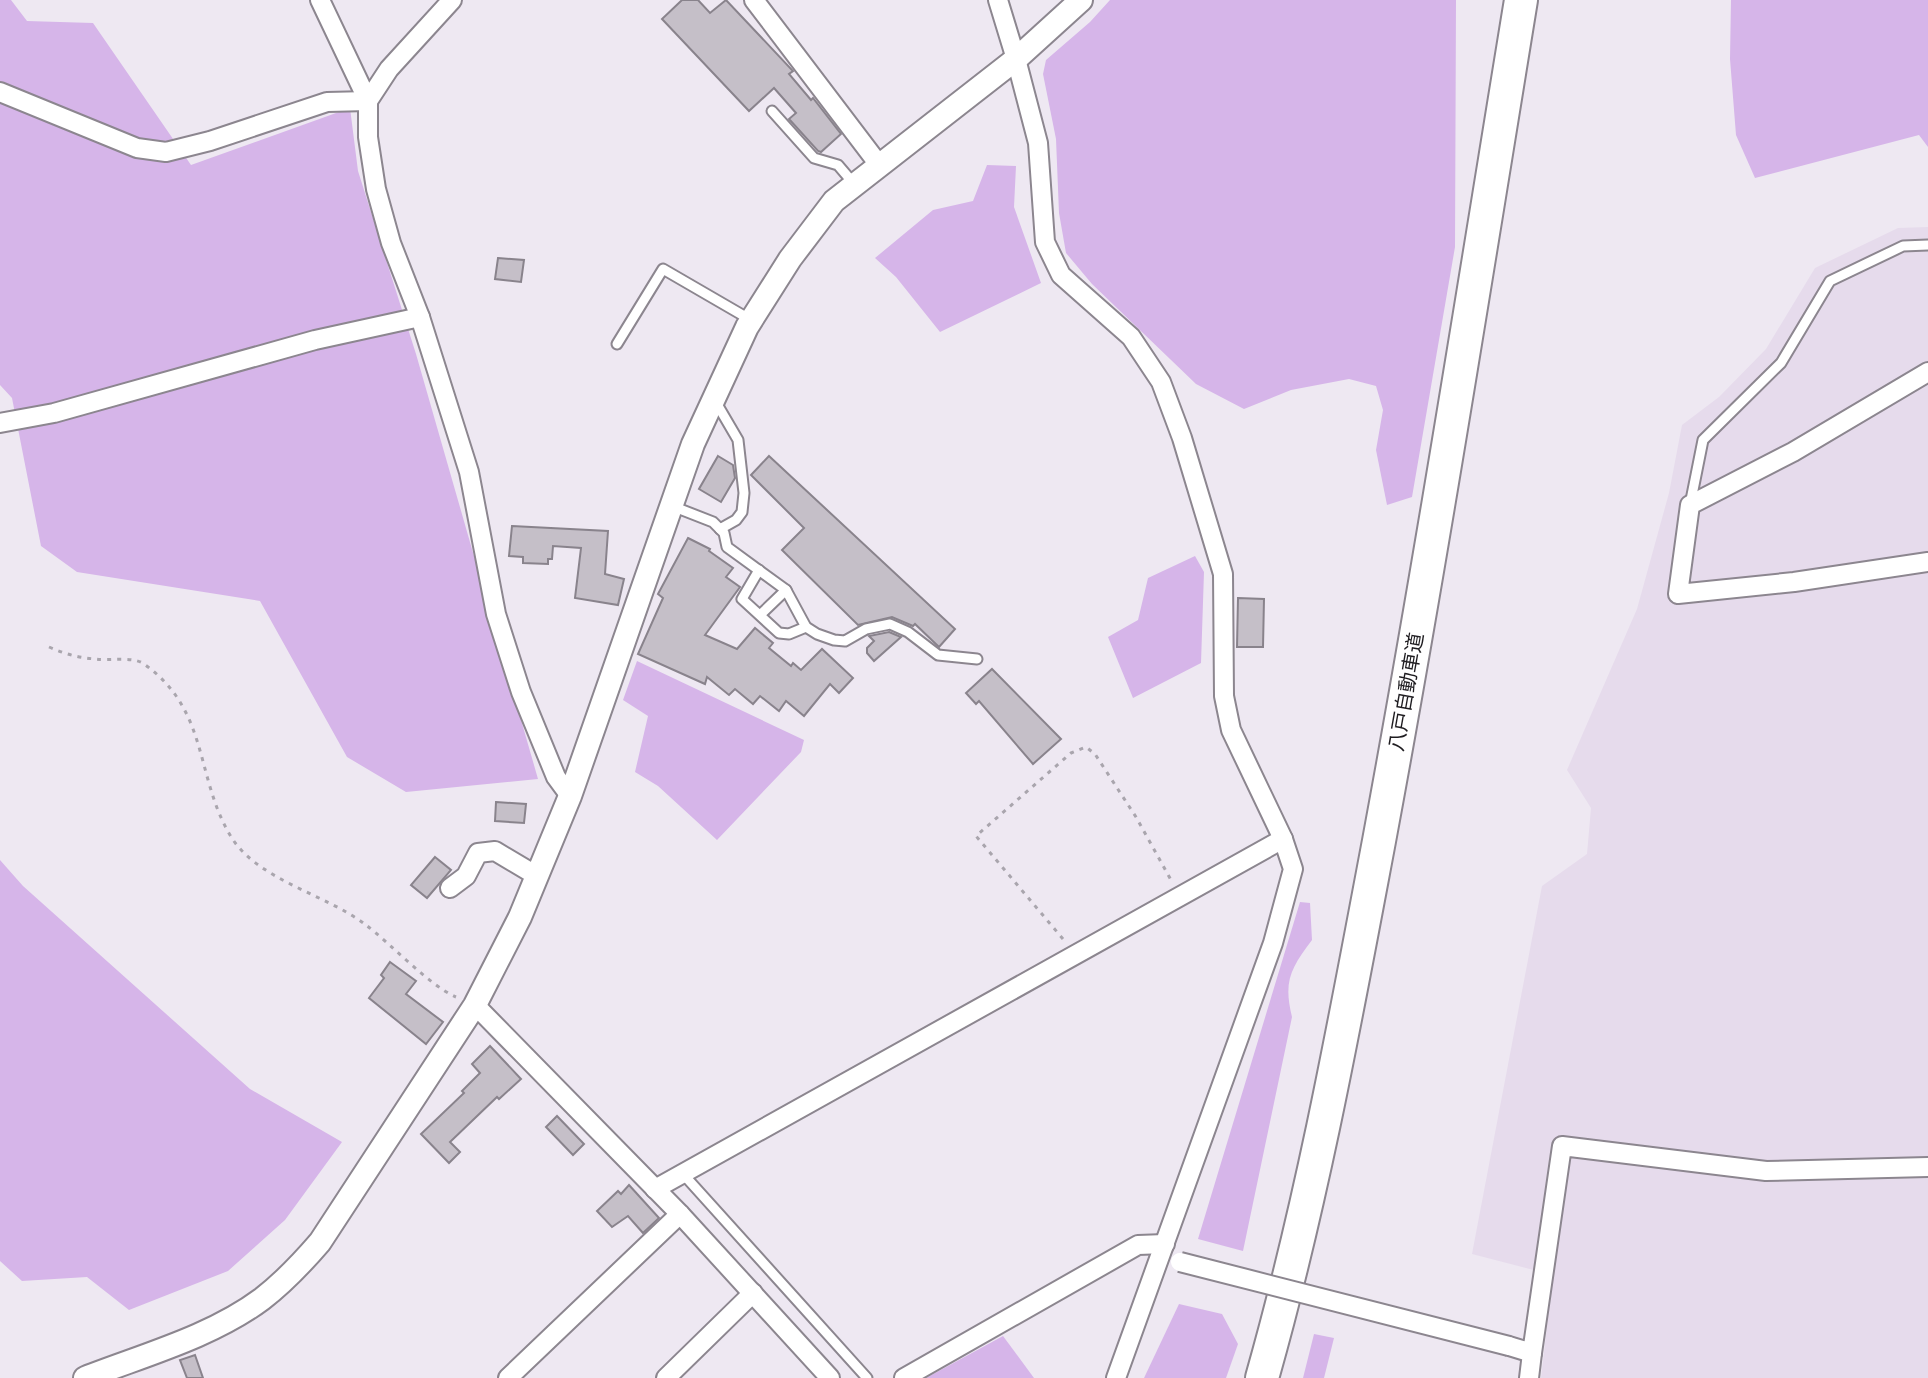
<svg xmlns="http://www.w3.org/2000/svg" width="1928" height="1378" font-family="Ubuntu,'Noto Sans JP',sans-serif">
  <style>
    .built { fill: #e6dbec }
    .green { fill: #d6b5e9 }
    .building { fill: #c5bfc8; stroke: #89838c; stroke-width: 2 }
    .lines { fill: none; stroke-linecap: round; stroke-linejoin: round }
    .service-casing { stroke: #8c868f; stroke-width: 13 }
    .minor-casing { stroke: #8c868f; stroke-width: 22 }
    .tertiary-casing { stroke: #8c868f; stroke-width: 26 }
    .motorway-casing { stroke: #8c868f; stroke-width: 36 }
    .path { stroke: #a9a5ad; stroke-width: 3; stroke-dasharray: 4 6; stroke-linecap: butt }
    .service { stroke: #fff; stroke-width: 9 }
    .minor { stroke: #fff; stroke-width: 18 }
    .tertiary { stroke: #fff; stroke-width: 22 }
    .motorway { stroke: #fff; stroke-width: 32 }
    .minor-bridge-casing { stroke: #8c868f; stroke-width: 22; stroke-linecap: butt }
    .minor-bridge { stroke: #fff; stroke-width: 18 }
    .labels { text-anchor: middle; stroke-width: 6; stroke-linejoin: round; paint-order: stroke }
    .street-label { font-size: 20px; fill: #1e1c20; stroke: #fff }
  </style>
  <rect width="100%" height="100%" fill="#eee8f2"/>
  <polygon class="built" points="1928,227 1928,1378 1541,1378 1553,1275 1472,1254 1542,886 1587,854 1591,808 1567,770 1637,609 1669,493 1682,425 1719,397 1766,349 1815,268 1898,228"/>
  <g class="green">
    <polygon points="0,0 11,0 27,21 93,23 191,165 350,108 358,171 416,354 538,779 406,792 347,757 260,601 77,572 41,546 12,398 0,385"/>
    <polygon points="1110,0 1456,0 1455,247 1412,497 1387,505 1376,450 1383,410 1376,386 1349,379 1291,390 1244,409 1196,384 1092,284 1066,253 1059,213 1056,139 1043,74 1046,60 1090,22"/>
    <polygon points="1731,0 1928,0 1928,147 1919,135 1755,178 1736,135 1730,59"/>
    <polygon points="987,165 1016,166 1014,207 1041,283 940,332 896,277 875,258 933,210 973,201"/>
    <polygon points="1195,556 1204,572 1201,663 1133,698 1108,637 1138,620 1148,578"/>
    <polygon points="637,661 804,740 801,752 717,840 658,786 635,772 648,716 623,700"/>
    <polygon points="0,860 23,886 250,1089 342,1142 285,1220 228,1271 129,1310 87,1277 22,1281 0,1261"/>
    <path d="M1300 902 1310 903 1312 940C1291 968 1283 981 1292 1017L1243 1251 1198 1239Z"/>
    <polygon points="1179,1304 1222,1314 1238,1344 1226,1378 1144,1378"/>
    <polygon points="1314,1334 1334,1338 1324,1378 1303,1378"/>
    <polygon points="1003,1336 1034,1378 926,1378"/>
  </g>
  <g class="building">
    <polygon points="682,0 698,0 710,13 726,0 793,71 789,74 811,100 813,98 841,134 821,152 818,151 789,119 796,113 774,88 749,111 662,19"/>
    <polygon points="498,258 524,260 521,282 495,279"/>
    <polygon points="718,456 733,465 735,478 721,502 699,489"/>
    <polygon points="769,456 955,629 939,647 915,624 913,626 892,617 858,625 782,550 804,528 751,475"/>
    <polygon points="512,526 608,531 605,574 624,579 618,605 575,598 581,548 553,546 552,559 548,559 548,564 523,563 523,557 509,556"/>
    <polygon points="688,538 710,549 709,551 733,568 726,577 740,587 705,635 737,649 755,628 773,643 769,648 791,666 793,663 801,670 822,649 853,678 839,693 830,684 804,716 786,701 779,711 760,696 753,704 735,689 729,695 707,677 705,684 638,654 663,598 658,594"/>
    <polygon points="1238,598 1264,599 1263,647 1237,647"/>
    <polygon points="889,632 901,637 874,661 867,653 867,648 874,641 869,636"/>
    <polygon points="992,669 1061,739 1033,764 979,701 976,704 966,693"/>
    <polygon points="496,802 526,804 524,823 495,821"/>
    <polygon points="435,857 451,870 427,898 411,885"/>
    <polygon points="390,962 416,981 406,994 443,1022 426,1044 369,998 384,978 381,975"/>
    <polygon points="490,1046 521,1079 499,1099 497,1097 450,1142 460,1152 449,1163 421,1134 464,1093 462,1091 480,1073 472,1064"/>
    <polygon points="557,1116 584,1144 573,1155 546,1127"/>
    <polygon points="629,1185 659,1218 643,1233 628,1216 612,1227 597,1211 618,1191 621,1194"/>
    <polygon points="195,1355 203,1378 187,1378 180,1360"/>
  </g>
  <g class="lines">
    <defs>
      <g id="service">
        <polyline points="772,111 814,158 838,165 855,185"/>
        <polyline points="617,344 663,269 751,320"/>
        <polyline points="714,399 738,440 744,493 742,512 736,520 720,529"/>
        <polyline points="1690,505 1703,440 1781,363 1830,281 1903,246 1928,245"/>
        <polyline points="672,506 713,522 724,533 727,547 786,590 806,627 817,634 834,640 845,641 866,629 890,624 908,632 938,655 977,659"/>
        <polyline points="759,570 742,599 779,633 789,634 806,627"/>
        <polyline points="760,615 786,590"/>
        <polyline points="684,1175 867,1378"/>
      </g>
      <g id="minor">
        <polyline points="320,0 368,101 368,137 376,189 391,243 420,317 469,472 496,614 521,692 556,777 570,796"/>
        <polyline points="754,0 880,166"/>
        <polyline points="998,0 1016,59 1038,143 1045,242 1061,275 1131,337 1161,382 1182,438 1223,574 1224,696 1231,730 1283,839 1293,869 1273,943 1116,1378"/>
        <polyline points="0,92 137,148 166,152 210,141 327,102 368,101"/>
        <polyline points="368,101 389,69 452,0"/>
        <polyline points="1928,372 1793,452 1690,505 1678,594 1794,582 1928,562"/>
        <polyline points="0,423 54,413 315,340 420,317"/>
        <polyline points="450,888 466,876 478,853 495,851 537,876"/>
        <polyline points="475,1005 680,1214 830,1378"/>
        <polyline points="655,1189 1283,839"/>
        <polyline points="1509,1346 1532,1353 1562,1146 1766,1171 1928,1167"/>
        <polyline points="508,1378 680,1214"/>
        <polyline points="666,1378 753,1293"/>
        <polyline points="904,1378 1138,1245 1165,1244"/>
        <polyline points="1529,1378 1532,1353"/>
      </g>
      <path id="tertiary" d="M85 1378C144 1355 211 1337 262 1299 284 1282 302 1263 320 1242L475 1005 520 917 570 796 693 444 747 327 790 259 834 201 1016 59 1081 0"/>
      <path id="motorway" d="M1262 1378C1312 1202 1345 1021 1379 841 1431 561 1475 281 1521 0"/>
    </defs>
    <use href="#service" class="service-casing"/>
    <use href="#minor" class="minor-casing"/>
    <use href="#tertiary" class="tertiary-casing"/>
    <use href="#motorway" class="motorway-casing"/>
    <g class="path">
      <path d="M49 647C65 654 79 658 96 659 110 661 133 656 144 664 209 710 195 776 230 835 256 880 326 894 366 925 391 944 430 986 456 997"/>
      <polyline points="1063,939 976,836 1071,753 1086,747 1095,754 1136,817 1171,880"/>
    </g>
    <use href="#service" class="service"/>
    <use href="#minor" class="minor"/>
    <use href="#tertiary" class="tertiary"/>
    <use href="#motorway" class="motorway"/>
    <defs>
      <polyline id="minor-bridge" points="1180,1262 1509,1346"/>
    </defs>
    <use href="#minor-bridge" class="minor-bridge-casing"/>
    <use href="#minor-bridge" class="minor-bridge"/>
  </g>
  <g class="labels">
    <g class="street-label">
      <text transform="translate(1406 692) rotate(-80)" y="7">八戸自動車道</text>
    </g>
  </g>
</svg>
